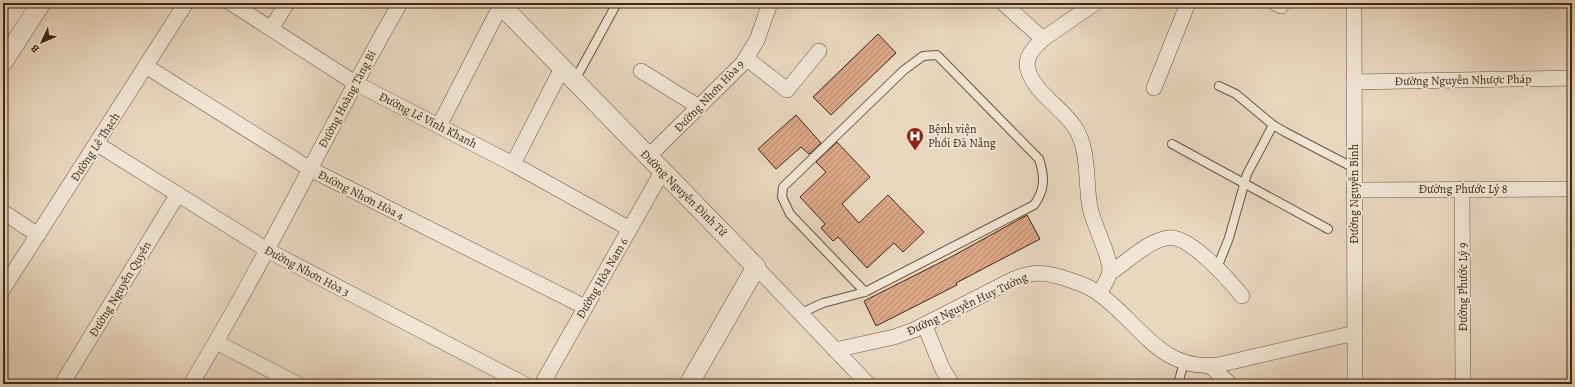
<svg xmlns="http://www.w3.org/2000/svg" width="1575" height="387" font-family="Alegreya,serif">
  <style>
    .building { fill: url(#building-hatch); stroke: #3e2916 }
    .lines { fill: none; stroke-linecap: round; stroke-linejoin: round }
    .service-casing { stroke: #695440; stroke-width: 10 }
    .minor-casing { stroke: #695440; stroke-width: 16 }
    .tertiary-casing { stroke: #695440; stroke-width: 20 }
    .service { stroke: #f1e5d5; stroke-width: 8 }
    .minor { stroke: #f1e5d5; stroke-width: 15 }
    .tertiary { stroke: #f1e5d5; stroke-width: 19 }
    .labels { text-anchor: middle; stroke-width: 4; stroke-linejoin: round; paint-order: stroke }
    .street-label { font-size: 12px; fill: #3e2916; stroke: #f1e5d5 }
    .poi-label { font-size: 12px; fill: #3e2916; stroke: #f1e5d5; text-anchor: start }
  </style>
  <defs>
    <pattern id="building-hatch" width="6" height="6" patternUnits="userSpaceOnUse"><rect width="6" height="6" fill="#dca787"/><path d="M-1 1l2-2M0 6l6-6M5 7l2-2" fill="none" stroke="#b4886d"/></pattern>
  </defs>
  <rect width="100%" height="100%" fill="#e9d7bf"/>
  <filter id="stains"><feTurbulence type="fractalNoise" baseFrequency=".005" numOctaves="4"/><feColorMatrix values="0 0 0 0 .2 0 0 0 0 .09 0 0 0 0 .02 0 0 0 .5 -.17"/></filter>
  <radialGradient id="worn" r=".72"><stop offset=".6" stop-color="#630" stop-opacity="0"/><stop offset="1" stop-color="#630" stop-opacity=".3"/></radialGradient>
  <g class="building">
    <polygon points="878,34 896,53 831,115 813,97"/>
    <polygon points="796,115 821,143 809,154 801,147 776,169 758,149"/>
    <polygon points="837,142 870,177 842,204 859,223 888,195 924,232 903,252 894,243 867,268 838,237 833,241 821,228 825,224 800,197 826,172 816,162"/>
    <polygon points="1027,215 1040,239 956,283 957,285 876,326 864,301 951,257"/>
  </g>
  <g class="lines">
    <defs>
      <g id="service">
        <polyline points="575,80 617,3"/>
        <polyline points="1219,86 1236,94 1273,125 1285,132 1354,168"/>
        <polyline points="1172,144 1328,229"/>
        <polyline points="1217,268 1229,238 1247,174 1273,125"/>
        <path d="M801 313 823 303 865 292 1034 205C1045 190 1045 177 1039 159L937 55 923 56 904 70 783 187 782 197 790 214 865 292"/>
        <polyline points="1178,384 1184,362"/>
      </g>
      <g id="minor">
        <polyline points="231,3 355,83 513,164 630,229"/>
        <polyline points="1003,3 1043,39"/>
        <path d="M1095 3 1043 39C1034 48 1024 57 1028 70 1035 93 1061 107 1074 126 1090 149 1085 181 1090 208 1094 225 1109 254 1110 269 1110 277 1103 287 1099 294"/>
        <polyline points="1275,3 1281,6"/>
        <polyline points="1354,3 1355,384"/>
        <polyline points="271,29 287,3"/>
        <polyline points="746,58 787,90 819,51"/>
        <polyline points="147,67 310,169 585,307"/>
        <polyline points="641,71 699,107"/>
        <polyline points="1354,82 1572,78"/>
        <polyline points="1154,88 1188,3"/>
        <polyline points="439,126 501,5"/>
        <polyline points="97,144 267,250 524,384"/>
        <polyline points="648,157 743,63 757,40 770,3"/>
        <polyline points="513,164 562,68"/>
        <polyline points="1462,189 1463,384"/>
        <polyline points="1354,190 1572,189"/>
        <polyline points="3,212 38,235"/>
        <polyline points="756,267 868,384"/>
        <path d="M1110 273C1127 262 1146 242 1167 238 1188 233 1229 280 1242 296"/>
        <polyline points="3,289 186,3"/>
        <polyline points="925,326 942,368 952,384"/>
        <polyline points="216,342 297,384"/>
        <path d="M835 350 894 337 914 330 1014 279C1034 271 1047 272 1067 279 1076 282 1087 285 1095 291 1138 319 1158 372 1218 365L1355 333"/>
        <polyline points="1210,366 1230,384"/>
        <polyline points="62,384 178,194"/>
        <path d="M191 384C266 260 328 129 400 3"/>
        <polyline points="542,384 662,172"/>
      </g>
      <g id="tertiary">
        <polyline points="499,3 756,267 689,384"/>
        <polyline points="3,26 18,3"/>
        <polyline points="3,62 41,3"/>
      </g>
    </defs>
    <use href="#service" class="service-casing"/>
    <use href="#minor" class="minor-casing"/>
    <use href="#tertiary" class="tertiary-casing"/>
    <use href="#service" class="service"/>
    <use href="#minor" class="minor"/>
    <use href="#tertiary" class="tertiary"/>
  </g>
  <defs>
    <symbol id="hospital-pin" viewBox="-11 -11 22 30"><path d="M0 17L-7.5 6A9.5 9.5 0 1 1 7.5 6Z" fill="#8f2418" stroke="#f1e5d5"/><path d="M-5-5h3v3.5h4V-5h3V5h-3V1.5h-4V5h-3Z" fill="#fff"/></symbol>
  </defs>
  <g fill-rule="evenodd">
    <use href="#hospital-pin" x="905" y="126" width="20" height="27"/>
  </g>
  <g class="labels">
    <g class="street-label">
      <text transform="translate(1463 80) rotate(-1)" y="4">Đường Nguyễn Nhược Pháp</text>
      <text transform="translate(709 96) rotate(-46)" y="4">Đường Nhơn Hòa 9</text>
      <text transform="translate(347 99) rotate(-62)" y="4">Đường Hoàng Tăng Bí</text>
      <text transform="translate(428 120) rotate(27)" y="4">Đường Lê Vĩnh Khanh</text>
      <text transform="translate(95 147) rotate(-57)" y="4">Đường Lê Thạch</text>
      <text x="1463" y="193">Đường Phước Lý 8</text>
      <text transform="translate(684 193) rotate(45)" y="4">Đường Nguyễn Đình Tứ</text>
      <text transform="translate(1354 194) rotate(-90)" y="4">Đường Nguyễn Bính</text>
      <text transform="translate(361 195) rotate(27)" y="4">Đường Nhơn Hòa 4</text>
      <text transform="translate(307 271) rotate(28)" y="4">Đường Nhơn Hòa 3</text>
      <text transform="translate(602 278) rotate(-60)" y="4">Đường Hòa Nam 6</text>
      <text transform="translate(1463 287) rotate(-90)" y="4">Đường Phước Lý 9</text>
      <text transform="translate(120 289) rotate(-59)" y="4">Đường Nguyễn Quyền</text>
      <text transform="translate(967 304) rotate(-25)" y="4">Đường Nguyễn Huy Tưởng</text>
    </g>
    <g class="poi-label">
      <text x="928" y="133">Bệnh viện<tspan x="928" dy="14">Phổi Đà Nẵng</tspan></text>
    </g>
  </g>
  <rect width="1575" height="387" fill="none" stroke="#e9d7bf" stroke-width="16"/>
  <rect x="4" y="4" width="1567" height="379" fill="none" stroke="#3e2916" stroke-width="2"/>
  <rect x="8" y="8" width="1559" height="371" fill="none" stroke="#3e2916"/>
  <g transform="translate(42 42) rotate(226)" stroke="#f1e5d5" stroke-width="3" paint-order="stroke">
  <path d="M0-3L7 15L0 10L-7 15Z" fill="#3e2916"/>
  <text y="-6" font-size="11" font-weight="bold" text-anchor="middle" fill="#3e2916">B</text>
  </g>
  <rect width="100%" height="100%" filter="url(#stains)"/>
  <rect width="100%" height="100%" fill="url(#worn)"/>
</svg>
